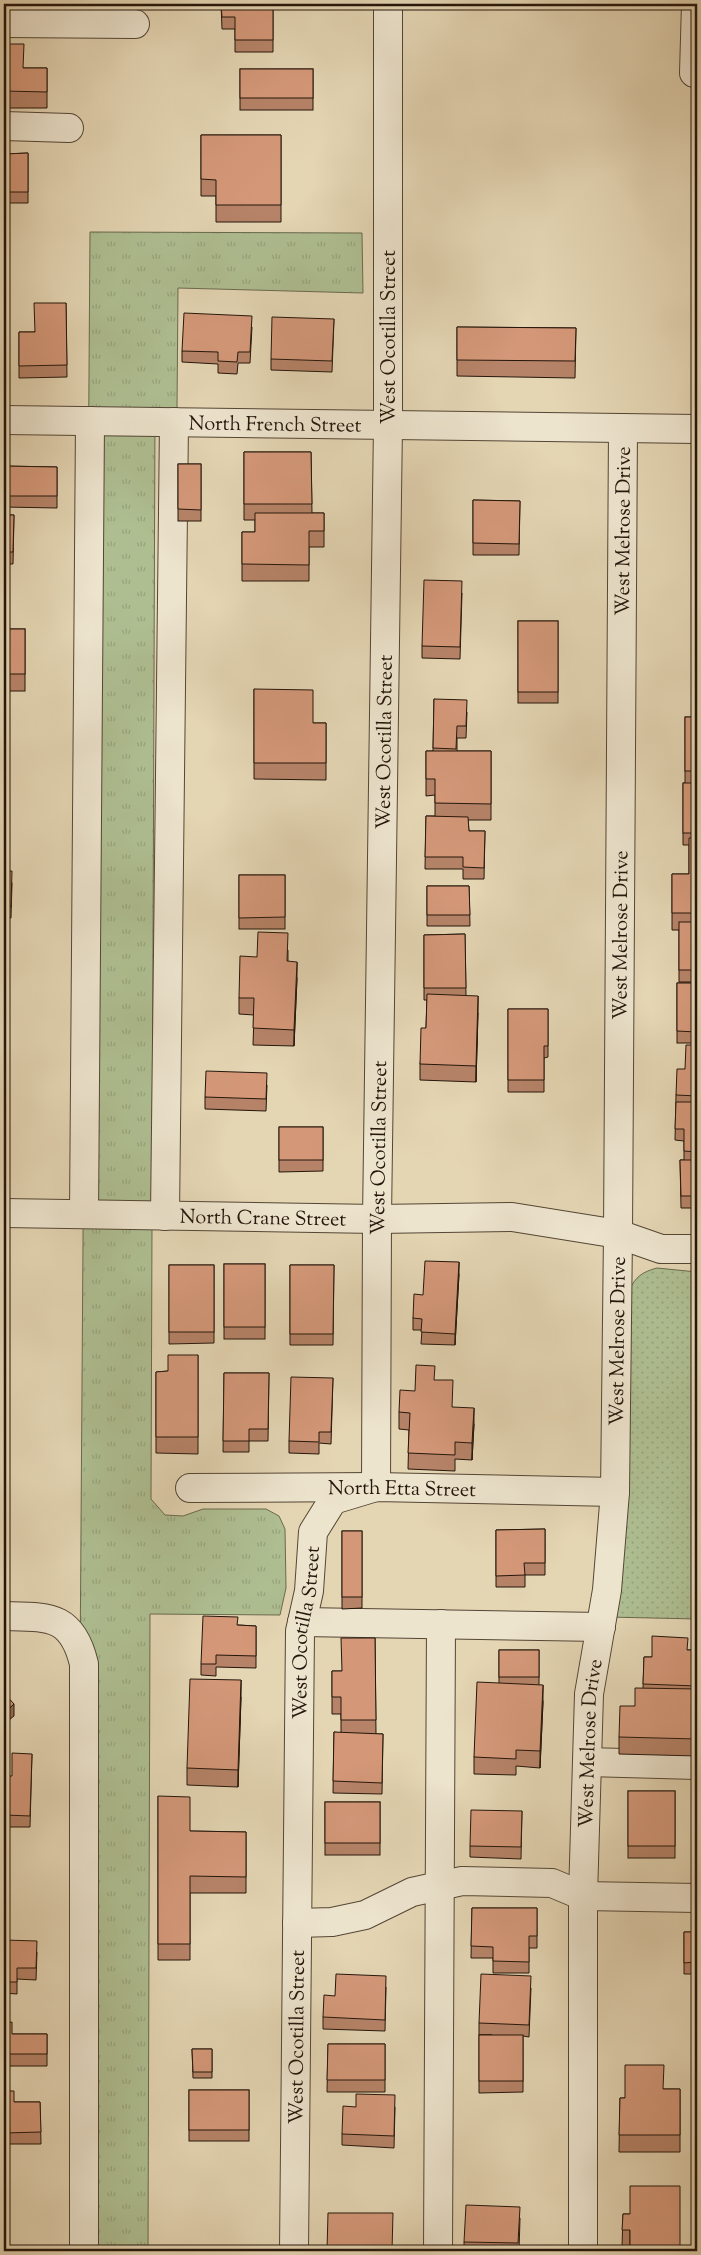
<svg xmlns="http://www.w3.org/2000/svg" width="701" height="2255" font-family="'Sorts Mill Goudy',serif">
  <style>
    .grass { fill: url(#grass-tufts); stroke: #696a4e }
    .park { fill: url(#park-dots); stroke: #696a4e }
    .lines { fill: none; stroke-linecap: round; stroke-linejoin: round }
    .minor-casing { stroke: #544635; stroke-width: 30 }
    .minor { stroke: #ede4ce; stroke-width: 28 }
    .wall { fill: #b68368; stroke: #24160b }
    .shaded-wall { fill: #946a55; stroke: #24160b }
    .building { fill: #d49879; stroke: #24160b }
    .labels { text-anchor: middle; stroke-width: 4.5; stroke-linejoin: round; paint-order: stroke }
    .street-label { font-size: 20px; fill: #24160b; stroke: #ede4ce }
  </style>
  <defs>
    <pattern id="grass-tufts" width="24" height="20" patternUnits="userSpaceOnUse" patternTransform="scale(1.25)"><rect width="24" height="20" fill="#aebe91"/><path d="M3 7l-1-3M5 7V3M7 7l1-3M15 17l-1-3M17 17v-4M19 17l1-3" fill="none" stroke="#96a37c"/></pattern>
    <pattern id="park-dots" width="8" height="8" patternUnits="userSpaceOnUse" patternTransform="scale(1.25)"><rect width="8" height="8" fill="#aebe91"/><path d="M2 2h.1M6 6h.1" fill="none" stroke="#96a37c" stroke-width="1.8" stroke-linecap="round"/></pattern>
  </defs>
  <rect width="100%" height="100%" fill="#e4d5b3"/>
  <filter id="stains"><feTurbulence type="fractalNoise" baseFrequency=".004" numOctaves="4"/><feColorMatrix values="0 0 0 0 .2 0 0 0 0 .09 0 0 0 0 .02 0 0 0 .5 -.17"/></filter>
  <radialGradient id="worn" r=".72"><stop offset=".6" stop-color="#630" stop-opacity="0"/><stop offset="1" stop-color="#630" stop-opacity=".3"/></radialGradient>
  <polygon class="grass" points="90,232 362,233 363,293 178,288 177,409 155,409 151,1499 165,1515 183,1516 203,1509 266,1509 279,1516 285,1529 286,1588 280,1615 150,1614 148,2251 76,2251"/>
  <path class="park" d="M657 1268 697 1272V1619L607 1617 629 1291C635 1277 642 1272 657 1268Z"/>
  <g class="lines">
    <defs>
      <g id="minor">
        <polyline points="696,4 694,73 697,73"/>
        <polyline points="4,23 135,24"/>
        <polyline points="4,126 69,128"/>
        <path id="s1" d="M4 420 697 429"/>
        <path id="s2" d="M4 1213 377 1219 512 1217 618 1234 661 1249H697"/>
        <polyline points="84,1214 90,421"/>
        <polyline points="165,1216 174,422"/>
        <path id="s3" d="M190 1488 376 1487 615 1492"/>
        <path d="M4 1616C48 1617 72 1614 84 1664V2251"/>
        <polyline points="302,1622 601,1627"/>
        <polyline points="587,1762 697,1765"/>
        <polyline points="297,1923 332,1922 365,1915 412,1892 462,1881 552,1883 583,1896 697,1898"/>
        <path id="s4" d="M294 2251 300 1631 309 1591 313 1532 333 1500 376 1487 377 1219 388 425V4"/>
        <polyline points="438,2251 441,1624"/>
        <path id="s5" d="M583 2251V1896L589 1694 607 1590 615 1492 618 1234 623 428"/>
      </g>
    </defs>
    <use href="#minor" class="minor-casing"/>
    <use href="#minor" class="minor"/>
  </g>
  <g class="wall">
    <polygon points="221,4 273,4 273,52 235,52 235,29 222,29"/>
    <polygon points="4,44 23,68 47,68 47,108 4,108"/>
    <rect x="240" y="69" width="73" height="41"/>
    <polygon points="201,135 281,135 281,222 216,222 216,196 201,196"/>
    <polygon points="28,153 28,203 4,203 4,154"/>
    <polygon points="66,303 67,377 19,378 19,332 34,332"/>
    <polygon points="334,319 332,372 271,370 271,359"/>
    <polygon points="252,327 250,363 238,363 237,374 218,373 218,364 182,362 182,351"/>
    <polygon points="457,327 576,328 575,378 457,376"/>
    <polygon points="244,452 311,452 312,513 324,513 324,547 309,547 309,581 242,581 242,532 255,532 255,520 244,520"/>
    <rect x="178" y="464" width="23" height="57"/>
    <polygon points="4,466 57,467 57,508 4,507"/>
    <polygon points="473,500 520,501 519,555 473,555"/>
    <polygon points="4,515 14,515 13,564 4,564"/>
    <polygon points="462,593 460,659 422,658 422,646"/>
    <rect x="518" y="621" width="40" height="82"/>
    <rect x="4" y="629" width="21" height="62"/>
    <polygon points="254,689 313,723 326,723 326,780 254,779"/>
    <polygon points="434,699 467,712 466,738 457,738 457,751 491,751 491,820 468,820 469,831 485,831 484,879 463,879 463,869 425,869 426,816 435,816 435,795 426,796 426,751 433,751"/>
    <polygon points="685,717 697,717 697,982 679,982 679,930 672,930 672,874 689,874 689,845 683,845 683,783 685,783"/>
    <polygon points="4,871 12,883 11,918 4,918"/>
    <rect x="239" y="875" width="46" height="54"/>
    <polygon points="427,886 469,886 470,926 427,926"/>
    <polygon points="465,934 466,996 478,1013 476,1082 420,1080 420,1064 426,1028 427,1000 424,1000 424,935"/>
    <polygon points="288,950 288,961 297,978 294,1046 253,1045 254,1015 239,1014 239,998 257,957"/>
    <rect x="677" y="983" width="20" height="60"/>
    <polygon points="4,989 5,989 4,1053"/>
    <polygon points="508,1009 548,1009 548,1057 544,1058 544,1092 508,1092"/>
    <polygon points="697,1045 697,1208 681,1208 680,1160 684,1160 684,1141 675,1140 676,1095 685,1069"/>
    <polygon points="267,1085 266,1111 205,1109 205,1097"/>
    <polygon points="4,1122 5,1134 5,1162 4,1162"/>
    <polygon points="279,1127 323,1127 323,1171 279,1172"/>
    <rect x="224" y="1264" width="41" height="75"/>
    <polygon points="169,1265 214,1265 214,1343 169,1344"/>
    <polygon points="290,1265 334,1265 333,1345 290,1345"/>
    <polygon points="459,1274 455,1345 421,1344 422,1330 413,1330 413,1318 423,1295"/>
    <polygon points="198,1355 198,1454 156,1453 156,1372 168,1371"/>
    <polygon points="224,1373 269,1373 268,1441 249,1441 249,1452 223,1452"/>
    <polygon points="333,1378 331,1444 319,1443 319,1454 289,1453 289,1441"/>
    <polygon points="435,1380 452,1407 474,1424 472,1460 455,1459 455,1471 408,1469 409,1430 399,1429 399,1412 415,1391"/>
    <polygon points="545,1529 545,1575 525,1575 525,1587 496,1587 496,1530"/>
    <polygon points="342,1531 362,1531 362,1608 342,1609"/>
    <polygon points="238,1625 256,1626 256,1668 216,1667 216,1676 201,1675 201,1664"/>
    <polygon points="375,1638 376,1734 383,1734 382,1794 333,1793 334,1732 341,1733 341,1714 332,1714 332,1671 342,1671"/>
    <polygon points="499,1650 539,1650 539,1685 543,1702 540,1768 516,1766 516,1775 474,1774 474,1757 499,1683"/>
    <polygon points="688,1650 697,1650 697,1756 619,1754 619,1737 635,1706 643,1688 644,1657 652,1657"/>
    <polygon points="241,1697 238,1787 187,1785 187,1768"/>
    <polygon points="32,1754 30,1827 5,1827 5,1815 12,1776"/>
    <rect x="628" y="1791" width="47" height="67"/>
    <polygon points="158,1796 190,1831 246,1832 246,1893 190,1893 190,1960 158,1960"/>
    <rect x="325" y="1802" width="55" height="53"/>
    <polygon points="522,1811 521,1859 470,1857 470,1846"/>
    <polygon points="472,1908 537,1908 537,1948 529,1948 529,1973 493,1973 493,1958 471,1958"/>
    <polygon points="684,1932 697,1932 697,2007 696,2007 695,1974 684,1974"/>
    <polygon points="4,1940 37,1952 36,1980 17,1979 17,1994 4,1993"/>
    <polygon points="386,1987 385,2031 323,2029 323,2017 335,1996"/>
    <polygon points="531,1988 529,2037 523,2036 523,2092 479,2093 479,2035 492,2035 479,2035 479,2023"/>
    <polygon points="4,2023 12,2034 47,2034 47,2066 4,2066"/>
    <polygon points="328,2044 385,2044 385,2092 327,2092"/>
    <polygon points="192,2049 212,2049 212,2078 193,2078"/>
    <polygon points="664,2089 680,2089 680,2152 619,2152 620,2098 625,2098"/>
    <rect x="189" y="2090" width="60" height="51"/>
    <polygon points="4,2091 14,2102 40,2102 41,2144 4,2144"/>
    <polygon points="356,2107 395,2107 394,2148 342,2145 342,2134"/>
    <polygon points="623,2214 630,2214 630,2247 622,2247"/>
    <polygon points="520,2218 519,2251 464,2251 464,2242"/>
  </g>
  <g class="shaded-wall">
    <polygon points="297,962 297,978 294,1046 294,1030"/>
    <polygon points="478,996 478,1013 476,1082 476,1066"/>
    <polygon points="459,1262 459,1274 455,1345 455,1334"/>
    <polygon points="474,1408 474,1424 472,1460 472,1443"/>
    <polygon points="241,1680 241,1697 238,1787 238,1770"/>
    <polygon points="543,1685 543,1702 540,1768 540,1751"/>
    <polygon points="14,1704 14,1716 4,1724 4,1713"/>
  </g>
  <g class="building">
    <polygon points="221,4 273,4 273,40 235,40 235,17 222,17"/>
    <polygon points="4,44 24,44 23,68 47,68 47,92 4,91"/>
    <rect x="240" y="69" width="73" height="29"/>
    <polygon points="201,135 281,135 281,205 216,205 216,180 201,179"/>
    <polygon points="28,153 28,192 4,192 4,154"/>
    <polygon points="34,303 66,303 67,365 19,366 19,332 35,332"/>
    <polygon points="184,313 252,316 250,352 238,352 237,362 218,361 218,352 182,351"/>
    <polygon points="272,317 334,319 332,361 271,359"/>
    <polygon points="457,327 576,328 575,361 457,360"/>
    <polygon points="244,452 311,452 312,504 244,504"/>
    <polygon points="178,464 201,464 201,510 178,509"/>
    <polygon points="4,466 57,467 57,496 4,496"/>
    <polygon points="473,500 520,501 519,544 473,543"/>
    <polygon points="255,513 324,513 324,531 309,531 309,565 242,564 242,532 255,532"/>
    <polygon points="4,515 14,515 13,552 4,552"/>
    <polygon points="424,580 462,581 460,647 422,646"/>
    <rect x="518" y="621" width="40" height="71"/>
    <rect x="4" y="629" width="21" height="45"/>
    <polygon points="254,689 313,690 313,723 326,723 326,763 254,763"/>
    <polygon points="434,699 467,700 466,726 457,726 456,749 433,748"/>
    <rect x="685" y="717" width="12" height="54"/>
    <polygon points="426,751 491,751 491,804 435,803 435,779 426,779"/>
    <rect x="683" y="783" width="14" height="50"/>
    <polygon points="426,816 468,817 469,831 485,831 484,868 463,867 463,857 425,857"/>
    <polygon points="689,838 697,838 697,913 672,913 672,874 689,874"/>
    <polygon points="4,871 12,871 11,907 4,906"/>
    <polygon points="239,875 285,875 285,917 239,918"/>
    <polygon points="427,886 469,886 470,915 427,915"/>
    <rect x="679" y="922" width="18" height="48"/>
    <polygon points="258,932 288,933 287,961 297,962 294,1030 253,1028 254,998 239,998 240,956 257,957"/>
    <polygon points="465,934 466,988 424,988 424,935"/>
    <polygon points="677,983 697,983 697,1032 677,1031"/>
    <polygon points="4,989 5,989 4,1041"/>
    <polygon points="427,994 478,996 476,1066 420,1064 421,1028 426,1028"/>
    <polygon points="508,1009 548,1009 548,1046 544,1046 544,1080 508,1080"/>
    <polygon points="686,1045 697,1045 697,1096 676,1095 677,1069 685,1069"/>
    <polygon points="206,1071 267,1073 266,1099 205,1097"/>
    <polygon points="676,1102 697,1102 697,1152 684,1151 684,1129 675,1129"/>
    <rect x="4" y="1122" width="1" height="29"/>
    <rect x="279" y="1127" width="44" height="33"/>
    <polygon points="680,1160 697,1160 697,1196 681,1196"/>
    <polygon points="425,1261 459,1262 455,1334 421,1332 422,1319 413,1318 414,1294 423,1295"/>
    <rect x="224" y="1264" width="41" height="63"/>
    <rect x="169" y="1265" width="45" height="67"/>
    <polygon points="290,1265 334,1265 333,1334 290,1334"/>
    <polygon points="168,1355 198,1355 198,1437 156,1437 156,1372 168,1371"/>
    <polygon points="416,1365 435,1366 434,1380 453,1380 452,1407 474,1408 472,1443 455,1442 455,1455 408,1453 410,1413 399,1412 400,1390 415,1391"/>
    <polygon points="224,1373 269,1373 268,1429 249,1429 249,1441 223,1441"/>
    <polygon points="291,1377 333,1378 331,1432 319,1432 319,1442 289,1441"/>
    <polygon points="545,1529 545,1563 524,1563 525,1575 496,1576 496,1530"/>
    <rect x="342" y="1531" width="20" height="66"/>
    <polygon points="203,1616 238,1617 237,1625 256,1626 256,1656 216,1655 216,1664 201,1664"/>
    <polygon points="652,1636 688,1638 687,1650 697,1650 697,1686 643,1684 644,1657 652,1657"/>
    <polygon points="341,1638 375,1638 376,1720 341,1720 341,1697 332,1697 332,1671 342,1671"/>
    <rect x="499" y="1650" width="40" height="27"/>
    <polygon points="190,1679 241,1680 238,1770 187,1768"/>
    <polygon points="477,1682 543,1685 540,1751 516,1750 516,1759 474,1757"/>
    <polygon points="635,1688 697,1689 697,1739 619,1737 620,1706 635,1706"/>
    <polygon points="4,1693 14,1704 4,1713"/>
    <polygon points="334,1732 383,1734 382,1783 333,1781"/>
    <polygon points="12,1753 32,1754 30,1816 5,1815 6,1776 12,1776"/>
    <rect x="628" y="1791" width="47" height="55"/>
    <polygon points="158,1796 190,1797 190,1831 246,1832 246,1877 190,1876 190,1944 158,1944"/>
    <rect x="325" y="1802" width="55" height="41"/>
    <polygon points="471,1810 522,1811 521,1847 470,1846"/>
    <polygon points="472,1908 537,1908 537,1936 529,1936 529,1962 493,1961 493,1947 471,1946"/>
    <polygon points="684,1932 697,1932 697,1995 696,1995 695,1962 684,1963"/>
    <polygon points="4,1940 37,1941 36,1968 17,1968 17,1982 4,1982"/>
    <polygon points="336,1974 386,1976 385,2020 323,2017 324,1995 335,1996"/>
    <polygon points="481,1974 531,1976 529,2025 479,2023"/>
    <polygon points="12,2022 12,2034 47,2034 47,2054 4,2054 4,2023"/>
    <rect x="479" y="2035" width="44" height="46"/>
    <polygon points="328,2044 385,2044 385,2080 327,2080"/>
    <polygon points="192,2049 212,2049 212,2072 193,2072"/>
    <polygon points="625,2065 664,2065 663,2089 680,2089 680,2135 619,2135 620,2098 625,2098"/>
    <rect x="189" y="2090" width="60" height="40"/>
    <polygon points="4,2091 14,2091 14,2102 40,2102 41,2132 4,2133"/>
    <polygon points="356,2094 395,2095 394,2136 342,2134 343,2106 356,2107"/>
    <polygon points="630,2186 680,2186 680,2251 630,2251 630,2230 622,2230 623,2214 630,2214"/>
    <polygon points="466,2205 520,2207 518,2243 464,2242"/>
    <polygon points="328,2213 393,2213 392,2251 327,2251"/>
  </g>
  <g class="labels">
    <g class="street-label">
      <text transform="translate(388 337) rotate(-90)" y="7">West Ocotilla Street</text>
      <text dy="7" stroke="none"><textPath href="#s1" startOffset="271">North French Street</textPath></text>
      <text dy="7" stroke="none"><textPath href="#s5" startOffset="1722">West Melrose Drive</textPath></text>
      <text dy="7" stroke="none"><textPath href="#s4" startOffset="1548">West Ocotilla Street</textPath></text>
      <text dy="7" stroke="none"><textPath href="#s5" startOffset="1318">West Melrose Drive</textPath></text>
      <text dy="7" stroke="none"><textPath href="#s4" startOffset="1142">West Ocotilla Street</textPath></text>
      <text dy="7" stroke="none"><textPath href="#s2" startOffset="259">North Crane Street</textPath></text>
      <text dy="7" stroke="none"><textPath href="#s5" startOffset="912">West Melrose Drive</textPath></text>
      <text dy="7" stroke="none"><textPath href="#s3" startOffset="212">North Etta Street</textPath></text>
      <text dy="7" stroke="none"><textPath href="#s4" startOffset="619">West Ocotilla Street</textPath></text>
      <text dy="7" stroke="none"><textPath href="#s5" startOffset="508">West Melrose Drive</textPath></text>
      <text dy="7" stroke="none"><textPath href="#s4" startOffset="214">West Ocotilla Street</textPath></text>
    </g>
  </g>
  <rect width="701" height="2255" fill="none" stroke="#e4d5b3" stroke-width="20"/>
  <rect x="5" y="5" width="691" height="2245" fill="none" stroke="#24160b" stroke-width="2.5"/>
  <rect x="10" y="10" width="681" height="2235" fill="none" stroke="#24160b"/>
  <rect width="100%" height="100%" filter="url(#stains)"/>
  <rect width="100%" height="100%" fill="url(#worn)"/>
</svg>
